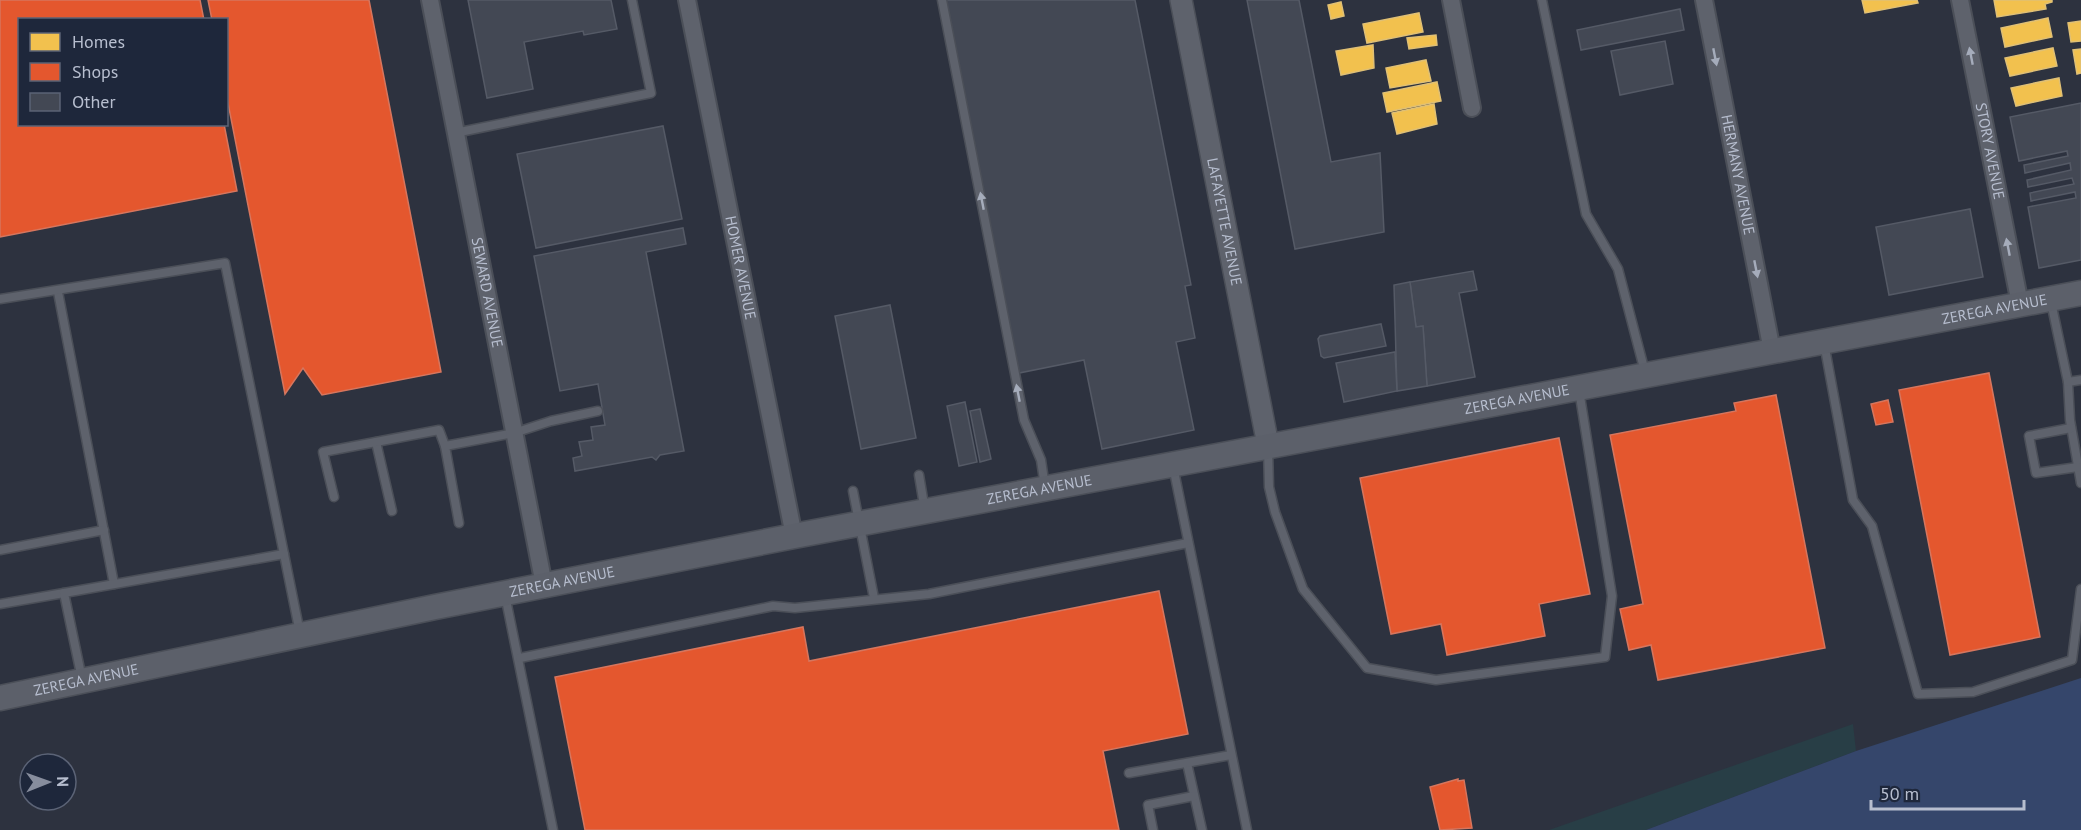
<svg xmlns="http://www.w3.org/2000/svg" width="2081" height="830" font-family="'PT Sans',sans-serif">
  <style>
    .green { fill: #283e46 }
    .water { fill: #35466b }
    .homes { fill: #f2c14e; stroke: #e0c075; stroke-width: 1.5 }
    .shops { fill: #e4572e; stroke: #d6765e; stroke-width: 1.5 }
    .building { fill: #434854; stroke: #555a66; stroke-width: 1.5 }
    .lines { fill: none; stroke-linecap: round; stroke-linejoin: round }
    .service-casing { stroke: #4b4f58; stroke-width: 11 }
    .minor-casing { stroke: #4b4f58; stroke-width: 20 }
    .tertiary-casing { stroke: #4b4f58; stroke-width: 24 }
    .secondary-casing { stroke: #4b4f58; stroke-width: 27 }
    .service { stroke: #5e626c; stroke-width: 8 }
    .minor { stroke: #5e626c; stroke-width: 16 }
    .tertiary { stroke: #5e626c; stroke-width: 21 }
    .secondary { stroke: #5c606a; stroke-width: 24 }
    .oneway { fill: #a5acbb }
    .labels { text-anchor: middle; stroke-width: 6; stroke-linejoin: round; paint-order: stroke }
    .street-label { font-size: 15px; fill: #b7becf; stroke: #1e273b }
  </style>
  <rect width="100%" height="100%" fill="#2d323f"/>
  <polygon class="green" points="1853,724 1856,751 1646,830 1549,830"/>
  <polygon class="water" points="2081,678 2081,830 1646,830 1856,751"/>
  <g class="homes">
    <polygon points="1862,0 1917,0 1918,3 1865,13"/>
    <polygon points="1994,0 2052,0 2052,2 2045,4 2046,9 1997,17"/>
    <polygon points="1341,2 1344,16 1331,19 1328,5"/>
    <polygon points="1419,13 1423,32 1367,43 1363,24"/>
    <polygon points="2048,18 2052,37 2005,47 2001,28"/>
    <polygon points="2081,21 2081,41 2071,42 2068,23"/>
    <polygon points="1436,35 1437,45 1409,49 1407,38"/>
    <polygon points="1373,45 1374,68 1341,75 1336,51"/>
    <polygon points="2053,48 2057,66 2010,76 2005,58"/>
    <polygon points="2081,49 2081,73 2077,74 2073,50"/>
    <polygon points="1426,60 1431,81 1390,88 1386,68"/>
    <polygon points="2059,78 2062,96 2016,106 2011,88"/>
    <polygon points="1437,82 1441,101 1387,112 1383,93"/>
    <polygon points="1434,104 1437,124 1397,134 1392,113"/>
  </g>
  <g class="shops">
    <polygon points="0,0 200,0 204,20 20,20 20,124 224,124 237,191 0,237"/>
    <polygon points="208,0 369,0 441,372 322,395 303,368 285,394 226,93 226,20 212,20"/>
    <polygon points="1989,373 2040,637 1950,655 1899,390"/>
    <polygon points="1776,395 1825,648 1658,680 1651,645 1629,650 1620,609 1643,604 1610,435 1736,411 1734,403"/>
    <polygon points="1888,400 1893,422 1876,425 1871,404"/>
    <polygon points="1559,438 1590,594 1539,604 1545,636 1447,655 1441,624 1391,634 1360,478"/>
    <polygon points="1159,591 1188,734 1103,751 1119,830 585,830 555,677 803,627 809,661"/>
    <polygon points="1458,779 1458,781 1464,780 1472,828 1440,830 1430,787"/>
  </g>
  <g class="building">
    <polygon points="468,0 611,0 617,29 584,35 583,31 524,42 533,89 487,98"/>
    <polygon points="945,0 1135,0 1191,285 1185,286 1195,338 1176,342 1194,430 1102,449 1084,360 1019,373"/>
    <polygon points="1247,0 1299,0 1331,162 1380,153 1384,232 1295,249"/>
    <polygon points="1680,9 1684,30 1581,50 1577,30"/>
    <polygon points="1665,41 1673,84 1620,95 1611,51"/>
    <polygon points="2081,103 2081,260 2039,268 2028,207 2076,198 2075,192 2031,201 2030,193 2074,184 2072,178 2028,187 2027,180 2071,170 2070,163 2025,173 2024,165 2068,156 2067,151 2019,161 2010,117"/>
    <polygon points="663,126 682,219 536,248 517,154"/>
    <polygon points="1970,209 1983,277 1889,295 1876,227"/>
    <polygon points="683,228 686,244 646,252 684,451 660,455 656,460 652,457 575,471 573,458 582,456 579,442 593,440 591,427 605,425 598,384 560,391 534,256"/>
    <polygon points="1473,271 1477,290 1459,293 1475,377 1427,386 1423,326 1416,327 1410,282"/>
    <polygon points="1410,282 1416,327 1423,326 1427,386 1397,391 1394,285"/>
    <polygon points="890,305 916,438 861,449 835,316"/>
    <polygon points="1381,324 1386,346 1324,358 1321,356 1318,339 1320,336"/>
    <polygon points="1395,352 1397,391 1344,402 1336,363"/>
    <polygon points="965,402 977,462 959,466 947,406"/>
    <polygon points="980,409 991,459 980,462 970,411"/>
  </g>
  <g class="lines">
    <defs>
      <g id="service">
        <polyline points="942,0 1024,420 1041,460 1045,487"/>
        <polyline points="1542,0 1586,214 1618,269 1645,372"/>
        <polyline points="455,133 651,93 632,0"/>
        <polyline points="58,292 114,584"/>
        <polyline points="0,299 225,263 300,633"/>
        <polyline points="2051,302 2068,382 2070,420 2081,483"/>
        <polyline points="1824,343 1853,500 1872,526 1918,694 1973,692 2072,660 2081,589"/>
        <polyline points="2068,382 2081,380"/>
        <polyline points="2071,428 2029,436 2036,473 2078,467"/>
        <polyline points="376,442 392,511"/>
        <polyline points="1268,448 1269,487 1275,512 1303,589 1367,668 1436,680 1605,657 1612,596 1579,390"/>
        <polyline points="1173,466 1247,830"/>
        <polyline points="919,475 925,511"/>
        <polyline points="853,491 874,598"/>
        <polyline points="334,497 323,452 439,430 445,446"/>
        <polyline points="459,523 445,446 514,433 551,421 598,411"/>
        <polyline points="0,550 104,530"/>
        <polyline points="505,595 553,830"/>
        <polyline points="0,604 64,593"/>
        <polyline points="520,658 773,606 795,608 929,594 1188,543"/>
        <polyline points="82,679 64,593 284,554"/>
        <polyline points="1187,763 1202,830"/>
        <polyline points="1129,773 1231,755"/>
        <polyline points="1153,830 1148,805 1194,796"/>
      </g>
      <g id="minor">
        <path id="s1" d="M430 0 544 585"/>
        <path id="s2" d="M687 0 794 536"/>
        <polyline points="1451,0 1472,108"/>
        <path id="s3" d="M1704 0 1772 351"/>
        <path id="s4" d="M1960 0 2020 304"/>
      </g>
      <g id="tertiary">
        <path id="s5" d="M1181 0 1268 445"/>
      </g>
      <g id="secondary">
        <path id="s6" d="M0 698 435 607 794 536 2081 293"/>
      </g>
    </defs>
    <use href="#service" class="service-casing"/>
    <use href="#minor" class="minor-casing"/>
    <use href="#tertiary" class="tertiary-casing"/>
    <use href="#secondary" class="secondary-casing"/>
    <use href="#service" class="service"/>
    <use href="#minor" class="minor"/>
    <use href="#tertiary" class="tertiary"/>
    <use href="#secondary" class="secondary"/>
  </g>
  <defs><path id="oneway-solid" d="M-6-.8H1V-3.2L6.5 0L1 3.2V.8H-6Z" transform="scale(1.5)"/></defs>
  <g class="oneway">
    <use href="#oneway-solid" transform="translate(1971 56) rotate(-101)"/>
    <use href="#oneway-solid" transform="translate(1715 57) rotate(79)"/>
    <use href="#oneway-solid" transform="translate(982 201) rotate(-101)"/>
    <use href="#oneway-solid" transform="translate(2008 247) rotate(-101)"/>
    <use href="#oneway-solid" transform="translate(1756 269) rotate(79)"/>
    <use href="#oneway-solid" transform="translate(1018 393) rotate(-101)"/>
  </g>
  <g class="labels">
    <g class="street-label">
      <text dy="5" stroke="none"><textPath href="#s4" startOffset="154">STORY AVENUE</textPath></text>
      <text dy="5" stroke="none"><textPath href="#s3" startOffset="178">HERMANY AVENUE</textPath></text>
      <text dy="5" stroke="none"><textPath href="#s5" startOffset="226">LAFAYETTE AVENUE</textPath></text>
      <text dy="5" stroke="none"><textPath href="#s2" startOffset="273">HOMER AVENUE</textPath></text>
      <text dy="5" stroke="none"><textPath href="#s1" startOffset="298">SEWARD AVENUE</textPath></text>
      <text dy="5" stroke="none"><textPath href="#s6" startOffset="2032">ZEREGA AVENUE</textPath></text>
      <text dy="5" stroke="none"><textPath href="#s6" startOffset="1546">ZEREGA AVENUE</textPath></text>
      <text dy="5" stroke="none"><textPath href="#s6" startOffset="1060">ZEREGA AVENUE</textPath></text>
      <text dy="5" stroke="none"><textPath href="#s6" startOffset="574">ZEREGA AVENUE</textPath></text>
      <text dy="5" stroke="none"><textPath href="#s6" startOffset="88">ZEREGA AVENUE</textPath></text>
    </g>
  </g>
  <rect x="18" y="18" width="210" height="108" fill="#1e273b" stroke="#5b6376" stroke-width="1.5"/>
  <rect x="30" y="33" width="30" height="18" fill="#f2c14e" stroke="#5b6376" stroke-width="1.5"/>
  <text x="72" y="48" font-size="18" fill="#b7becf">Homes</text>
  <rect x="30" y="63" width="30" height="18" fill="#e4572e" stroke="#5b6376" stroke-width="1.5"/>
  <text x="72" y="78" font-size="18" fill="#b7becf">Shops</text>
  <rect x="30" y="93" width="30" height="18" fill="#434854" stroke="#5b6376" stroke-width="1.5"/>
  <text x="72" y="108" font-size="18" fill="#b7becf">Other</text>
  <g transform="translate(48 782) rotate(89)"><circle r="28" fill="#1e273b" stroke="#5b6376" stroke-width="1.5"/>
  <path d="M0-4.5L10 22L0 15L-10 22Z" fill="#878d9d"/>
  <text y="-9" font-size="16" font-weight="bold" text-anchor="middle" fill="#b7becf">N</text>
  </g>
  <path d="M1871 800v9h153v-9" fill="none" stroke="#b7becf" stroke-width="3"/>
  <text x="1880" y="800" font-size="18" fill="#b7becf" stroke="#1e273b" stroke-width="4.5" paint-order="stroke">50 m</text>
</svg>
